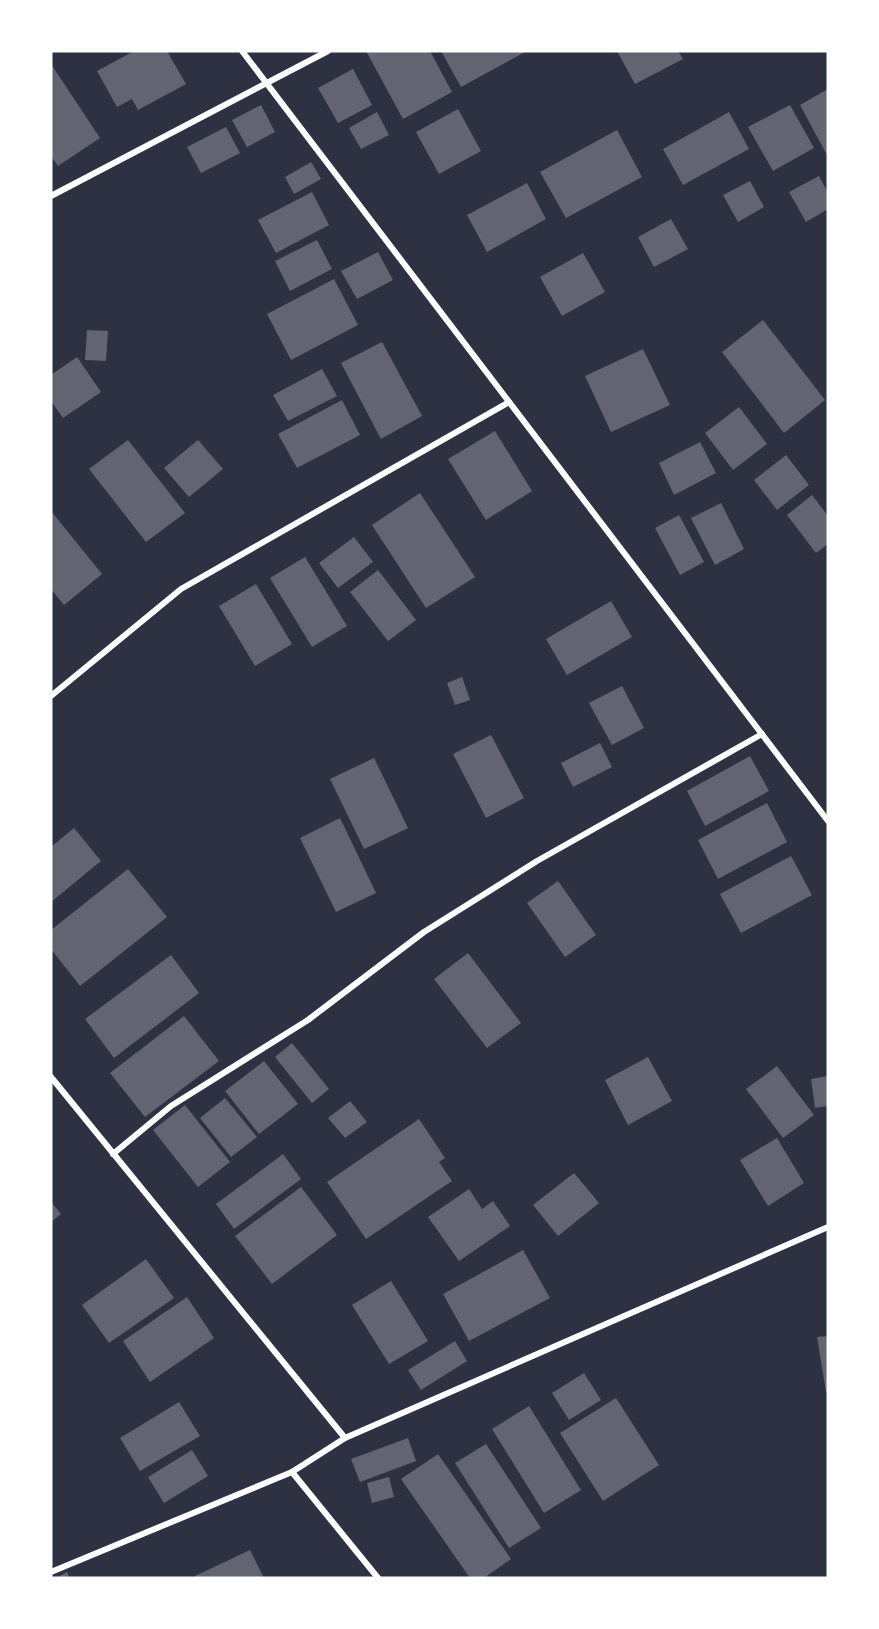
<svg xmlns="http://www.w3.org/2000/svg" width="879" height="1629" font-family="'Nunito Sans',sans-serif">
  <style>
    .building { fill: #626471 }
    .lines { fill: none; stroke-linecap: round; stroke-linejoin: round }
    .minor { stroke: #fff; stroke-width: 6 }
  </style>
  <rect width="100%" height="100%" fill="#2d3142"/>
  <g class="building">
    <polygon points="134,51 167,51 186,84 138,110 132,99 117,107 97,71"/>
    <polygon points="366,51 430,51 452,92 403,119"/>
    <polygon points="441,51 527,51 461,87"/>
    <polygon points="617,51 678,51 683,59 635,84"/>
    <polygon points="51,64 100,138 58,166 51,156"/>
    <polygon points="353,69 372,105 338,123 318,88"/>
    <polygon points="828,89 828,157 800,105"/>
    <polygon points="261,105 275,132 247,147 232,120"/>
    <polygon points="790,105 814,148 773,171 748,127"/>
    <polygon points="458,109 481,151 439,174 416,132"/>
    <polygon points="377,112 389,135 361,149 349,128"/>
    <polygon points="729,112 749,149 683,185 663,149"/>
    <polygon points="226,127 240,153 201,173 187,147"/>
    <polygon points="617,130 642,177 566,218 540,172"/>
    <polygon points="311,162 321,179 294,194 285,177"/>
    <polygon points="819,176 828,193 828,209 806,222 789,192"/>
    <polygon points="750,181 764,207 738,222 723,195"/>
    <polygon points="527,183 546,219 487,252 467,215"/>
    <polygon points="312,192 329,225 276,253 258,220"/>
    <polygon points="671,219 688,249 654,267 638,237"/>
    <polygon points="317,240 332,269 290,291 275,261"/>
    <polygon points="378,252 393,280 357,299 341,271"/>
    <polygon points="583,253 605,292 562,316 540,277"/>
    <polygon points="334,279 358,325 291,360 267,314"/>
    <polygon points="763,320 825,400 784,433 722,352"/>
    <polygon points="87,330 108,331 106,361 85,360"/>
    <polygon points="382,342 422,416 381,439 341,363"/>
    <polygon points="643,349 670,405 611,432 585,376"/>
    <polygon points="77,357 101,392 63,418 51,401 51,375"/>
    <polygon points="322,369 337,396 288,421 273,395"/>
    <polygon points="342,400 360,435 297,468 278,434"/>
    <polygon points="739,407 767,444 733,470 705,433"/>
    <polygon points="495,431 532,491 486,520 448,459"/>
    <polygon points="128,440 185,513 146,542 89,469"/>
    <polygon points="198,440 223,469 189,497 164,468"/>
    <polygon points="700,442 716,473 674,495 659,463"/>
    <polygon points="786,455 809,485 777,510 754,480"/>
    <polygon points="420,493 475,577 426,608 372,525"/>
    <polygon points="812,495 828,516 828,544 816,553 787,515"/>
    <polygon points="721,503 744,549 715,565 691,518"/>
    <polygon points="51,511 102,574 64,605 51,589"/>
    <polygon points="679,515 704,562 680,575 655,528"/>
    <polygon points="354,537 373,562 338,588 319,563"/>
    <polygon points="305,557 347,626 312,647 270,578"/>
    <polygon points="378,570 416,620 388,641 350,592"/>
    <polygon points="256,584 292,644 255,666 219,606"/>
    <polygon points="611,601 632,637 567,675 546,639"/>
    <polygon points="462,677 470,700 455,705 447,683"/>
    <polygon points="622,686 644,728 612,745 589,703"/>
    <polygon points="491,735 524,798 486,818 453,754"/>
    <polygon points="600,743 612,767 573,787 561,763"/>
    <polygon points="750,756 769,791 705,826 687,791"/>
    <polygon points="374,758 408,828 364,849 330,779"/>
    <polygon points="767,803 787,842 718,879 698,840"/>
    <polygon points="340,818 376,893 336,912 300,838"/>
    <polygon points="74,828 101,861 51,902 51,847"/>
    <polygon points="791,856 812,895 741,933 720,894"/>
    <polygon points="128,869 167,917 80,986 51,949 51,930"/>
    <polygon points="558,881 596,935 565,957 527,903"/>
    <polygon points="468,953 521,1023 487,1048 434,979"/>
    <polygon points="171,955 199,993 114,1058 85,1019"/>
    <polygon points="184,1016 219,1061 145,1117 110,1073"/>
    <polygon points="292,1043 329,1089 312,1103 275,1057"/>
    <polygon points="648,1057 672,1101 628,1125 605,1080"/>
    <polygon points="264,1061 298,1104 259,1134 225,1091"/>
    <polygon points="777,1066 814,1115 783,1138 746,1089"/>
    <polygon points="828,1076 828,1106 815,1108 811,1079"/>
    <polygon points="225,1098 257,1137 231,1157 200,1118"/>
    <polygon points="350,1101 367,1122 345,1138 328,1118"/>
    <polygon points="185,1105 230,1162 198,1187 153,1130"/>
    <polygon points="419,1119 445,1158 439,1162 452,1181 366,1239 327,1182"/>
    <polygon points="777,1138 804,1183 768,1206 740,1160"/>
    <polygon points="283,1154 301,1179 234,1229 216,1204"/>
    <polygon points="574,1173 599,1203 558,1236 533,1205"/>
    <polygon points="301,1187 337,1235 272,1284 235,1236"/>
    <polygon points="469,1189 482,1209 493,1201 510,1226 459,1261 428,1217"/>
    <polygon points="51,1202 61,1214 51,1222"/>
    <polygon points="523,1250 550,1298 469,1341 443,1294"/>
    <polygon points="146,1259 174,1298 109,1343 82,1305"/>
    <polygon points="391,1281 428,1341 389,1364 352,1305"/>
    <polygon points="187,1297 214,1338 150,1382 123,1341"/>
    <polygon points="828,1336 828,1392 826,1392 817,1337"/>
    <polygon points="455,1341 467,1361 421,1390 408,1370"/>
    <polygon points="584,1373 601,1400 569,1420 552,1393"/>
    <polygon points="616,1398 659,1465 603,1501 560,1433"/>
    <polygon points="179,1402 200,1436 140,1471 120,1438"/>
    <polygon points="529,1406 581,1490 544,1513 492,1429"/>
    <polygon points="408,1438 416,1461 360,1482 351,1459"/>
    <polygon points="486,1444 541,1528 509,1548 455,1463"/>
    <polygon points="192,1450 208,1476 164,1503 148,1477"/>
    <polygon points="438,1454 511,1559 484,1578 470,1578 401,1479"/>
    <polygon points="389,1477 394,1497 372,1503 367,1483"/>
    <polygon points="250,1550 264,1578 196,1578 195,1576"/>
    <polygon points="67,1572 70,1578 56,1578"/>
  </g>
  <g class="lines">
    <g class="minor">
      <polyline points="242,51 828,821"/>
      <polyline points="51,196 328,51"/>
      <polyline points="51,696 181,589 509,402"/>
      <polyline points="51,1077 345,1438"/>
      <polyline points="113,1154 171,1106 308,1020 424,932 537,861 762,734"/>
      <polyline points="292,1472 378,1578"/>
      <polyline points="51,1572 292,1472 345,1438 828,1227"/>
    </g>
  </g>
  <rect width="879" height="1629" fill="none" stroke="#ffffff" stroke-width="105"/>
</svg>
